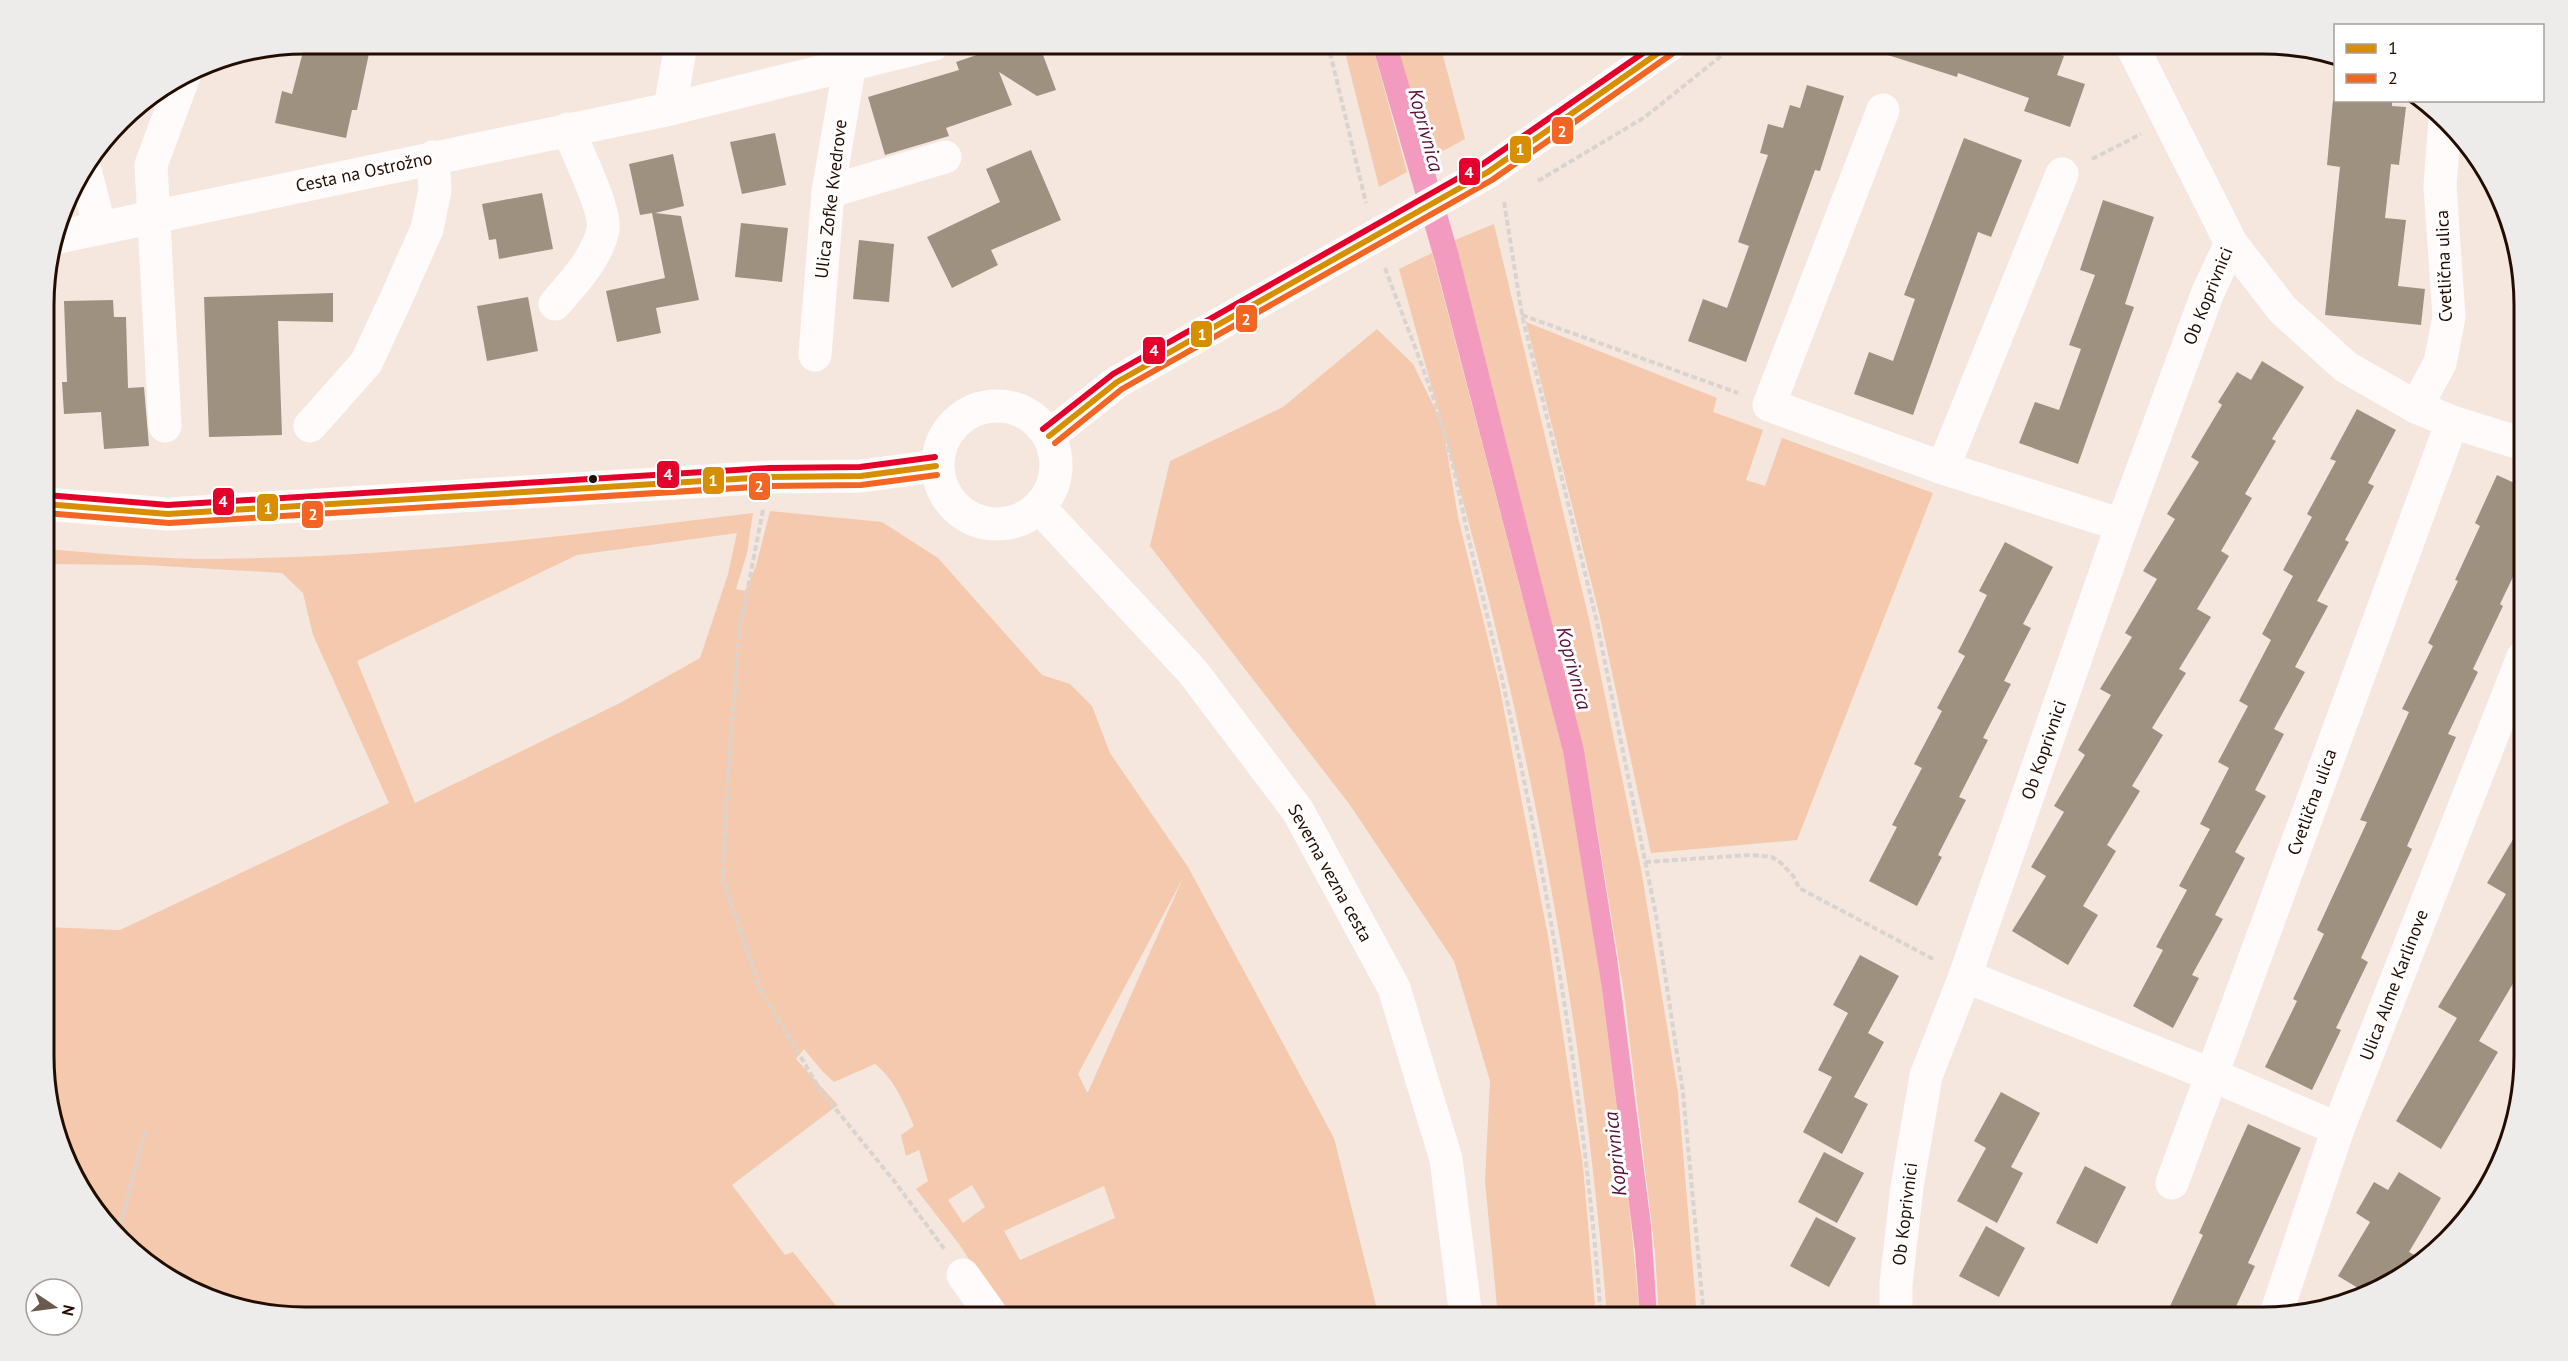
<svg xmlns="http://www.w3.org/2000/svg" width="2568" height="1361" font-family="'PT Sans',sans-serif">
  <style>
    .green { fill: #f4c9ad; fill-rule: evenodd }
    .water { fill: #f39bbe }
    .building { fill: #9f9180 }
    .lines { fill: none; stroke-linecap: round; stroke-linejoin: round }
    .path { stroke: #dad4d1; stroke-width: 4; stroke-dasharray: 6 3; stroke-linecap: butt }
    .minor { stroke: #fefbfa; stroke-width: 33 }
    .bus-1-casing { stroke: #fff; stroke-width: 10 }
    .bus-2-casing { stroke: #fff; stroke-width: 10 }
    .bus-3-casing { stroke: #fff; stroke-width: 10 }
    .bus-1 { stroke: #d78f00; stroke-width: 6 }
    .bus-2 { stroke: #f26522; stroke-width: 6 }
    .bus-3 { stroke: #e4002b; stroke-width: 6 }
    .bus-dot { fill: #230d01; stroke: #fff; stroke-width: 2 }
    .labels { text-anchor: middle; stroke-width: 6; stroke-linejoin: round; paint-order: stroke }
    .street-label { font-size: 18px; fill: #230d01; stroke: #fff }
    .water-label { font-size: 20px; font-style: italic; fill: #5a1037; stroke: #fff }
    .rim { fill: none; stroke: #230d01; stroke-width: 3 }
    .line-badge { stroke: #fff; stroke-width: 2 }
    .badge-label { font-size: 16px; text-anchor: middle; font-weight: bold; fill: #fff }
  </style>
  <rect width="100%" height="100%" fill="#f5e7de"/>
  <g class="green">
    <polygon points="1343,44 1372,44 1407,172 1379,187"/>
    <polygon points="1396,44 1440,44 1465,139 1430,158"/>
    <polygon points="1494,224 1589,619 1641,869 1678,1093 1697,1317 1659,1317 1655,1252 1624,993 1585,757 1455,240"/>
    <path d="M1432 253 1563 752 1602 989 1629 1204 1640 1317H1607C1584 1019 1527 721 1444 434L1458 517 1499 684 1548 936 1583 1166 1596 1317H1498L1485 1181 1490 1081 1454 961 1350 805 1150 546 1170 461 1283 407 1377 329 1413 364 1441 421 1399 269Z"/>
    <polygon points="1526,322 1717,398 1713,412 1763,430 1746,480 1765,486 1782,438 1933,493 1797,840 1651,853 1600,617"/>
    <path d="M770 511 882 522 938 558 1042 675 1070 684 1092 706 1110 753 1188 867 1334 1138 1379 1317H1068L1066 1315 1062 1317H1007L959 1244 916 1189 928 1181 919 1150 906 1156 901 1135 914 1126C904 1103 895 1080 875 1064L834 1082 823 1072 804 1049 796 1059 838 1105 732 1185 785 1255 793 1252 845 1317H305L189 1290 97 1215 64 1157 46 1091 45 927 120 930 389 803 313 635 303 593 282 573 145 565 45 564V549C96 553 147 558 198 559 384 559 569 536 753 513L747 553 736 589 745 591 756 566ZM737 533 728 574 700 658 620 703 415 803 357 661 577 555ZM1183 878 1088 1092H1087L1078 1074ZM972 1185 985 1207 963 1223 948 1200ZM1104 1186 1115 1218 1020 1260 1004 1231Z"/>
  </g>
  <polygon class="water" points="1372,44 1397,44 1458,251 1584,750 1617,958 1651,1225 1657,1317 1640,1317 1635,1251 1602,989 1563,752 1435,262"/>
  <g class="building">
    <polygon points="305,44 371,44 357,110 352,110 346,138 275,123 282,91 292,94"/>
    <polygon points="1009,44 1039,44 1056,90 1037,96 999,72 1012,105 946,128 949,136 885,155 868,97 959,70 956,62"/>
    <polygon points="1870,44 2028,44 2064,56 2057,75 2085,84 2070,127 2024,111 2029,98 1958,73 1957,77 1869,49"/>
    <polygon points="1807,85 1844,96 1820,171 1815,170 1746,362 1688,341 1703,299 1727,308 1749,246 1738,242 1768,155 1760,153 1768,124 1783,128 1790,105 1800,108"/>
    <polygon points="2333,100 2392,100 2392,106 2406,107 2399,165 2391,164 2385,218 2406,220 2398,286 2425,289 2421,325 2325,315 2340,167 2327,165"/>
    <polygon points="775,133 786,185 742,194 730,142"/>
    <polygon points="1964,138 2022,160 1991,237 1978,232 1913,415 1854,394 1869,352 1893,361 1915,299 1904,295"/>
    <polygon points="1031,150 1061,220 991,250 998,265 952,288 927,237 1000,202 986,169"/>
    <polygon points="673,154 684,206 655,213 681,216 699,300 656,308 661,333 617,342 606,291 665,278 652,213 640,215 629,164"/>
    <polygon points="542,193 553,249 499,259 496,239 489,240 482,204"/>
    <polygon points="2103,200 2154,217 2125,304 2134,307 2078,464 2019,443 2035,402 2059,410 2081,349 2069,345 2095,275 2080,270"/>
    <polygon points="741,223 788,228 782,282 735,277"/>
    <polygon points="859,240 894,244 889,302 853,299"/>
    <polygon points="333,293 333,322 278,321 282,435 209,437 204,297"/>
    <polygon points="528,297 538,351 487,361 477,306"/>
    <polygon points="113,300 114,317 126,317 128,388 144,387 149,446 104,449 101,412 64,414 62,382 67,382 64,301"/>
    <polygon points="2262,361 2304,387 2272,439 2276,441 2245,494 2252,498 2221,551 2229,556 2197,609 2211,617 2179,669 2186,673 2152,728 2163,735 2132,786 2140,791 2107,845 2116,851 2083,906 2098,915 2068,965 2012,931 2046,876 2031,867 2064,812 2054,806 2085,755 2078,750 2111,695 2100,689 2132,637 2125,633 2157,579 2143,571 2175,519 2167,514 2199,462 2191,457 2222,405 2218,402 2237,372 2251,380"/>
    <polygon points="2357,409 2396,430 2368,483 2374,486 2345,540 2349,542 2317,601 2328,606 2295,667 2305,672 2274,729 2284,734 2255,790 2266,796 2235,852 2245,858 2215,915 2223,919 2192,975 2199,978 2173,1028 2133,1006 2163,950 2156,947 2187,890 2179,886 2210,829 2200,824 2229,768 2218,762 2248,706 2239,701 2271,640 2262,634 2293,576 2283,570 2312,517 2307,514 2336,461 2330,459"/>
    <polygon points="2497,475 2523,487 2523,556 2500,604 2503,606 2473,669 2478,672 2448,734 2456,737 2407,846 2412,849 2361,958 2368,962 2336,1028 2341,1030 2312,1090 2265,1067 2297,1001 2293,999 2324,934 2317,930 2367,822 2360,820 2409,712 2402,709 2433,646 2428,643 2458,581 2455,580 2480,526 2475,523"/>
    <polygon points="2005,542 2053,567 2023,624 2031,628 2004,681 2011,684 1983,738 1988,740 1959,797 1966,800 1938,855 1942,857 1917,906 1869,881 1897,827 1892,825 1922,768 1914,764 1942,711 1937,708 1965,656 1958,652 1987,595 1979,591"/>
    <polygon points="2524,821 2524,965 2479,1041 2498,1052 2441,1149 2396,1121 2457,1018 2438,1007 2506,894 2487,883"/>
    <polygon points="1860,955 1899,976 1868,1033 1884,1042 1854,1097 1868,1104 1842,1154 1803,1132 1832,1077 1818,1070 1848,1013 1833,1005"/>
    <polygon points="2001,1092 2040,1113 2011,1167 2023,1173 1997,1223 1957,1201 1986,1148 1974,1141"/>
    <polygon points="2248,1124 2301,1148 2248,1263 2255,1266 2231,1317 2165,1317 2203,1235 2199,1233"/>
    <polygon points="1824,1152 1864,1173 1837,1223 1798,1202"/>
    <polygon points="2085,1166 2126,1187 2097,1244 2056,1223"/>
    <polygon points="2399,1172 2441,1198 2409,1252 2423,1260 2408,1274 2368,1294 2338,1276 2370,1222 2356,1213 2374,1182 2388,1190"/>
    <polygon points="1816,1217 1856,1238 1829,1287 1790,1266"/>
    <polygon points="1986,1226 2025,1248 1999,1297 1959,1276"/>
  </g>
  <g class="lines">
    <g class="path">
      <polyline points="1328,44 1366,203"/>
      <polyline points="2092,159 2141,134"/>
      <polyline points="1538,181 1645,117 1736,44"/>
      <polyline points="1504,202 1522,315 1596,618 1656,915 1683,1093 1704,1317"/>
      <path d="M1385 268C1404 320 1426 372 1442 425 1457 475 1465 527 1478 578 1538 820 1582 1068 1601 1317"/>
      <polyline points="1522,315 1738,393"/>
      <polyline points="763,510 740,628 728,775 723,879 760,989 821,1091 895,1182 945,1250"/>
      <polyline points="1645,862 1750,855 1772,857 1781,863 1794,877 1799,888 1935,960"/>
      <polyline points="118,1232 146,1128"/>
    </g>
    <g class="minor">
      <polyline points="670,109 681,44"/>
      <polyline points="1883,110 1769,405 1943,468 2122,525"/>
      <polyline points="85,170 100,228"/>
      <polyline points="828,192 945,157"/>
      <polyline points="58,237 670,109 934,44"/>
      <polyline points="2231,243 2283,310 2346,367 2416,407 2452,422 2523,444"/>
      <path d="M555 304C573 283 597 258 603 230 607 212 576 149 568 129"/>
      <polyline points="815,355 828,192 850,64 850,45"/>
      <circle cx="997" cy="465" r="59"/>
      <polyline points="2416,407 2440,363 2449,317 2440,186 2445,119"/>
      <polyline points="165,426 151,165 184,76"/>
      <polyline points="310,426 366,363 395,301 427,229 435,190 433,157"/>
      <polyline points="1049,436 1117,382 1488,172 1671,44"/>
      <polyline points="1943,468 2062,174"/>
      <polyline points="45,504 168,514 770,477 861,476 936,466"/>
      <polyline points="1039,507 1192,671 1298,811 1394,988 1446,1159 1466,1317"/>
      <polyline points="1965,976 2212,1075 2338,1129"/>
      <polyline points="2172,1183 2452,422"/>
      <polyline points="963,1275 993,1317"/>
      <polyline points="1896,1317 1896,1284 1907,1187 1926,1076 1965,976 2122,525 2208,292 2231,243 2131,44"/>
      <polyline points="2275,1317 2338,1129 2523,657"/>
    </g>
    <defs>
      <g id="bus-1">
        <polyline points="1049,436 1117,382 1488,172 1671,44"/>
        <polyline points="45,504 168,514 770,477 861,476 936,466"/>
      </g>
      <g id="bus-2">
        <polyline points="1055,443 1122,389 1492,180 1676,51"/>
        <polyline points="45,513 169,523 770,486 861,485 937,475"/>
      </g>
      <g id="bus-3">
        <polyline points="1043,429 1113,374 1483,164 1656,44"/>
        <polyline points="46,495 168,505 769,468 860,467 935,457"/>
      </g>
    </defs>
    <use href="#bus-1" class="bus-1-casing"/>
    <use href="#bus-2" class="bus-2-casing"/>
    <use href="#bus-3" class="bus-3-casing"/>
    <use href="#bus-1" class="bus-1"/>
    <use href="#bus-2" class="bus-2"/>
    <use href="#bus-3" class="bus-3"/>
  </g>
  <circle class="bus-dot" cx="593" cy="479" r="5"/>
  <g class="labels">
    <g class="street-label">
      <text transform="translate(364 172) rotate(-12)" y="6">Cesta na Ostrožno</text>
      <text transform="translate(831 199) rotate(-83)" y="6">Ulica Zofke Kvedrove</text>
      <text transform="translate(2444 266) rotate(-92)" y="6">Cvetlična ulica</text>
      <text transform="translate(2208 296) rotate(-68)" y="6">Ob Koprivnici</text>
      <text transform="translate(2044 750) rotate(-71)" y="6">Ob Koprivnici</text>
      <text transform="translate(2312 802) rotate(-70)" y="6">Cvetlična ulica</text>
      <text transform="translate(1330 873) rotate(61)" y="6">Severna vezna cesta</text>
      <text transform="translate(2394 985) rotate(-69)" y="6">Ulica Alme Karlinove</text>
      <text transform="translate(1905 1214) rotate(-83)" y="6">Ob Koprivnici</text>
    </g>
    <g class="water-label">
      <text transform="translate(1426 130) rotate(75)" y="7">Koprivnica</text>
      <text transform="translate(1574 668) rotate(75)" y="7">Koprivnica</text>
      <text transform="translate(1615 1154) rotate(-96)" y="7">Koprivnica</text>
    </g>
  </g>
  <path d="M0 0H2568V1361H0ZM305 54H2263A251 251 0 0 1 2514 305V1056A251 251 0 0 1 2263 1307H305A251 251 0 0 1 54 1056V305A251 251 0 0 1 305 54Z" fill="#edeceb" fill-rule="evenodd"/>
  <path class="rim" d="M305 54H2263A251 251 0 0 1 2514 305V1056A251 251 0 0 1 2263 1307H305A251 251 0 0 1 54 1056V305A251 251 0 0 1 305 54Z"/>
  <g class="line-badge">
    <rect x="1551" y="116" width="23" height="29" rx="6" fill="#f26522"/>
    <rect x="1509" y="135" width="23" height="29" rx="6" fill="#d78f00"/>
    <rect x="1458" y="157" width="23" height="29" rx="6" fill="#e4002b"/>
    <rect x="1235" y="304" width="23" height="29" rx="6" fill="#f26522"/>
    <rect x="1190" y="320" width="23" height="28" rx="6" fill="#d78f00"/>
    <rect x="1142" y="336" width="24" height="29" rx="6" fill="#e4002b"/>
    <rect x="656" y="460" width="24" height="29" rx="6" fill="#e4002b"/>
    <rect x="702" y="466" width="23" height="29" rx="6" fill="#d78f00"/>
    <rect x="748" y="472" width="23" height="29" rx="6" fill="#f26522"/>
    <rect x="212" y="487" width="23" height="29" rx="6" fill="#e4002b"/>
    <rect x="256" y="493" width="23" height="29" rx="6" fill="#d78f00"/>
    <rect x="301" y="500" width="23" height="29" rx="6" fill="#f26522"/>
  </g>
  <g class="badge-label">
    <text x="1562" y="137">2</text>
    <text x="1520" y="155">1</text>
    <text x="1469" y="178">4</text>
    <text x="1246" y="325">2</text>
    <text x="1202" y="340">1</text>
    <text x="1154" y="356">4</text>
    <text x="668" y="480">4</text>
    <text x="713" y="486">1</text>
    <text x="759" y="492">2</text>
    <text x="223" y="507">4</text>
    <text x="268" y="514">1</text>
    <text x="313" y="520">2</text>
  </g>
  <rect x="2334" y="24" width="210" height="78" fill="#ffffff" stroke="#a79e99" stroke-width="1.5"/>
  <rect x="2346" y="44" width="30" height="9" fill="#d78f00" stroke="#a79e99" stroke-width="1.5"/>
  <text x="2388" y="54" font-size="18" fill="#230d01">1</text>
  <rect x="2346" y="74" width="30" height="9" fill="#f26522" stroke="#a79e99" stroke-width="1.5"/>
  <text x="2388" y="84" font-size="18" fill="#230d01">2</text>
  <g transform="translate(54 1307) rotate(103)"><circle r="28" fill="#ffffff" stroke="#a79e99" stroke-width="1.5"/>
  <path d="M0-4.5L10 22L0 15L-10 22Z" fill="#6c594e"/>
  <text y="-9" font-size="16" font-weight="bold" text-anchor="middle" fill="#230d01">N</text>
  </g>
</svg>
